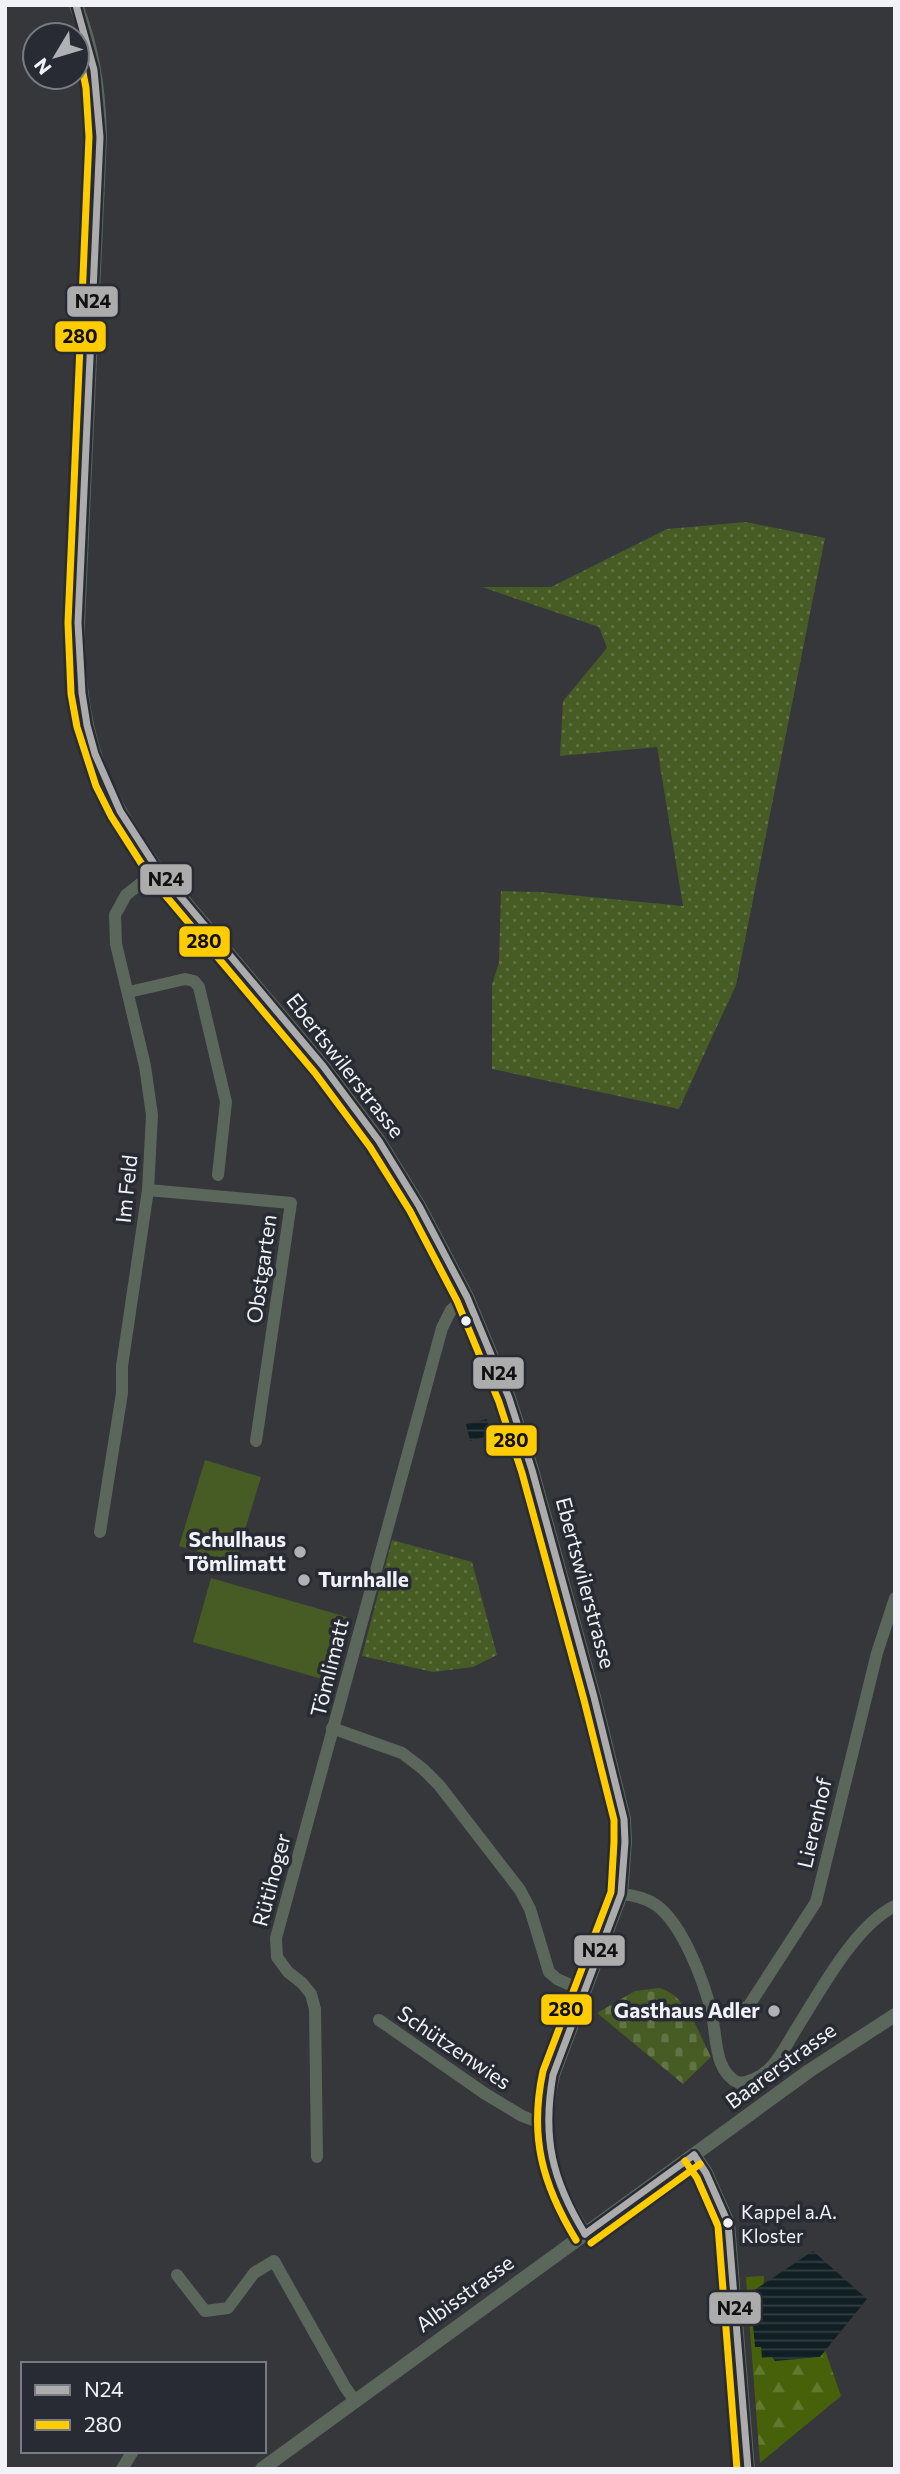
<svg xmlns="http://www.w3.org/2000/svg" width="900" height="2474" font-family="Commissioner,sans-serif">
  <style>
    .grass { fill: url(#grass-dots) }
    .forest { fill: url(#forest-firs) }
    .cemetery { fill: url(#cemetery-stones) }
    .pitch { fill: #475b25 }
    .water { fill: url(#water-rules) }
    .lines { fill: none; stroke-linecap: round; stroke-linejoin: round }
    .minor { stroke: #5c675c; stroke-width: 12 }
    .tertiary { stroke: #5c675c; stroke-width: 14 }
    .bus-1-casing { stroke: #282b33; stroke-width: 12 }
    .bus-2-casing { stroke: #282b33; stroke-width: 12 }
    .bus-1 { stroke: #acacac; stroke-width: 7 }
    .bus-2 { stroke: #fc0; stroke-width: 7 }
    .bus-dot { fill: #f0f2f7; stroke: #282b33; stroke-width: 2.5 }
    .poi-dot { fill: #afb1b5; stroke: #282b33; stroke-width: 2.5 }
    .labels { text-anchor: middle; stroke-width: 7; stroke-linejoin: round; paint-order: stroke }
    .bus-label { font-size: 19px; fill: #f0f2f7; stroke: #282b33; text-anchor: start }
    .street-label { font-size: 21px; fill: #f0f2f7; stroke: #282b33 }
    .poi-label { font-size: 21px; font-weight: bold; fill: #f0f2f7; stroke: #282b33; text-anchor: end }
    .line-badge { stroke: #282b33; stroke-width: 2.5 }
    .pale-badge-label { font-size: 19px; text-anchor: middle; font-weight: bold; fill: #111 }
  </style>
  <defs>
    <pattern id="grass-dots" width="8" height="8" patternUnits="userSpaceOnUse" patternTransform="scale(1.75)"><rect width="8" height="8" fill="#475b25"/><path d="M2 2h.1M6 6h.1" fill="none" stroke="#627345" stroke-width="1.8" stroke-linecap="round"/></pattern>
    <pattern id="forest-firs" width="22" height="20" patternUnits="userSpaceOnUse" patternTransform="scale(1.75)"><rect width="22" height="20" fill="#47610b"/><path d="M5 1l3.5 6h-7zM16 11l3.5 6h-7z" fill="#62782f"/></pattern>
    <pattern id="cemetery-stones" width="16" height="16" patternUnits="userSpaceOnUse" patternTransform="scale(1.75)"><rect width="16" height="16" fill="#475b25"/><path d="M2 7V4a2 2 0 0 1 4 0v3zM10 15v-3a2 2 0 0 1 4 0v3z" fill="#627345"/></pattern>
    <pattern id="water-rules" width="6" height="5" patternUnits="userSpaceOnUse" patternTransform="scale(1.75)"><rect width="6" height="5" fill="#101f23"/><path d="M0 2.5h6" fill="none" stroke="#334044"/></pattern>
  </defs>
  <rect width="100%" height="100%" fill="#35373a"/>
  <g class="grass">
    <polygon points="746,522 825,538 736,985 679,1109 492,1069 492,985 499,962 501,891 540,892 683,906 657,747 560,756 563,701 607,648 599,627 482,587 551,587 667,529"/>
    <polygon points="392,1540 472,1562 497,1655 473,1667 433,1672 362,1656"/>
  </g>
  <polygon class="forest" points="764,2276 760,2345 825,2350 841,2396 760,2463 746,2277"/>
  <path class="cemetery" d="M660 1988C688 1997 698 2032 711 2057L683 2084 597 2013 635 1991Z"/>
  <g class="pitch">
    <polygon points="205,1460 261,1477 235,1563 179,1546"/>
    <polygon points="211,1578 347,1617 329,1681 193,1642"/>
  </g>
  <g class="water">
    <polygon points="487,1419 491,1435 470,1441 466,1424"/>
    <polygon points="813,2251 867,2299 820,2357 775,2361 772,2357 762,2358 761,2347 755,2347 751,2302 753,2291"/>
  </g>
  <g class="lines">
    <g class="minor">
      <polyline points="129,992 185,979 194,981 199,987 226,1102 218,1175"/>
      <polyline points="148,1190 291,1203 256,1441"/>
      <polyline points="100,1532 122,1393 122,1366 148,1190 152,1115 145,1066 116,944 115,915 126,895 158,870"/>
      <polyline points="332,1728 402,1753 423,1769 439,1785 520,1890 530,1909 549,1972 557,1979 584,1991"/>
      <path d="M621 1894C633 1895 646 1898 656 1905 683 1924 705 1984 712 2015 717 2038 714 2072 739 2083 750 2082 759 2078 768 2070 779 2060 787 2044 795 2031 819 1993 855 1925 895 1906"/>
      <polyline points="712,2014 748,2007 816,1902 877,1653 895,1598"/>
      <polyline points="379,2020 484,2093 522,2116 546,2125"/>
      <polyline points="317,2157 315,2009 311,1994 302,1983 288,1972 277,1957 276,1938 442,1328 451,1310 467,1297"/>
      <polyline points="177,2275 205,2311 228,2308 254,2273 274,2261 345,2387 355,2401"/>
      <polyline points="122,2469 133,2451"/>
    </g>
    <g class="tertiary">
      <path d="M76 5C93 49 99 90 100 137L78 623C77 726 97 787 158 870L323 1066 379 1141 419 1206 467 1297 509 1398 532 1470 594 1697 624 1819 625 1842 621 1894 553 2075C539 2135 551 2183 585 2234"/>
      <polyline points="694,2155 706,2173 728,2223 748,2469"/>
      <polyline points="262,2469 809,2071 895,2015"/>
    </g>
    <defs>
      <g id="bus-1">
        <path d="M76 5 94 70 100 137 78 623 82 693 87 725 95 754 120 811 158 870 323 1066 379 1141 419 1206 467 1297 509 1398 532 1470 594 1697 624 1819 625 1842 621 1894 553 2075C542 2138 552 2180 585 2234"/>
        <polyline points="694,2155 706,2173 728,2223 748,2469"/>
        <polyline points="585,2234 694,2155"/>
      </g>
      <g id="bus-2">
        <path d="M77 42 86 88 89 137 68 623 71 694 77 727 96 786 111 816 150 877 315 1073 370 1147 410 1211 457 1301 499 1402 522 1473 584 1700 614 1820V1842L611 1892 543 2071C529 2136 542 2184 576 2240"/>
        <polyline points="685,2161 697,2178 718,2226 737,2469"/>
        <polyline points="591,2243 700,2164"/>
      </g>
    </defs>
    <use href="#bus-1" class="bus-1-casing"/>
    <use href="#bus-2" class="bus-2-casing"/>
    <use href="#bus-1" class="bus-1"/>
    <use href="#bus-2" class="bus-2"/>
  </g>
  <g class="bus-dot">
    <circle cx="466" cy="1321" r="6"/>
    <circle cx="728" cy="2223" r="6"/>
  </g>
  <g class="poi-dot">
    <circle cx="300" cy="1552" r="7"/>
    <circle cx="304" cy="1580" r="7"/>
    <circle cx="774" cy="2011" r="7"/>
  </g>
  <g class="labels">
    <g class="bus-label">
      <text x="741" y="2219">Kappel a.A.<tspan x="741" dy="24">Kloster</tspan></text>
    </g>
    <g class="street-label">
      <text transform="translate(345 1066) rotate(52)" y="7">Ebertswilerstrasse</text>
      <text transform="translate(127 1189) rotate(-84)" y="7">Im Feld</text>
      <text transform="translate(262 1269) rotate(-82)" y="7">Obstgarten</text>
      <text transform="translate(585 1583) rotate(75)" y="7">Ebertswilerstrasse</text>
      <text transform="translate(330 1668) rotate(-76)" y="7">Tömlimatt</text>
      <text transform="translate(815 1823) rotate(-77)" y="7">Lierenhof</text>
      <text transform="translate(272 1880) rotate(-75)" y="7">Rütihoger</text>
      <text transform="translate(454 2048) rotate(34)" y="7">Schützenwies</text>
      <text transform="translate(781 2066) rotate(-36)" y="7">Baarerstrasse</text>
      <text transform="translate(465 2294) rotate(-36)" y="7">Albisstrasse</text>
    </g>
    <g class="poi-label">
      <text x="286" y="1547">Schulhaus<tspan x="286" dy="24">Tömlimatt</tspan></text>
      <text x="318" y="1587" text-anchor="start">Turnhalle</text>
      <text x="760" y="2018">Gasthaus Adler</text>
    </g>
  </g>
  <g class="line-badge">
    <rect x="66" y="285" width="53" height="33" rx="7" fill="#acacac"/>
    <rect x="54" y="320" width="53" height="33" rx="7" fill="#fc0"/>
    <rect x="139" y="863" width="54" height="33" rx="7" fill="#acacac"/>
    <rect x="178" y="925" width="53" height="33" rx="7" fill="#fc0"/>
    <rect x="472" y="1356" width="53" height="34" rx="7" fill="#acacac"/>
    <rect x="485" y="1424" width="53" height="33" rx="7" fill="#fc0"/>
    <rect x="573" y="1934" width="53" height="33" rx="7" fill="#acacac"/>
    <rect x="540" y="1993" width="53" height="33" rx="7" fill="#fc0"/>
    <rect x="708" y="2291" width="54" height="34" rx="7" fill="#acacac"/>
  </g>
  <g class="pale-badge-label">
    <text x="93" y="308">N24</text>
    <text x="80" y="343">280</text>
    <text x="166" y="886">N24</text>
    <text x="204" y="948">280</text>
    <text x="499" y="1380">N24</text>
    <text x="511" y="1447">280</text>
    <text x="600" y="1957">N24</text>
    <text x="566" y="2016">280</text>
    <text x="735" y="2315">N24</text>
  </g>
  <rect width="900" height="2474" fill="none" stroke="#f0f2f7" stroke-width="14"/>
  <rect x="21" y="2362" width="245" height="91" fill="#282b33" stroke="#787b81" stroke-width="2"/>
  <rect x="35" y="2385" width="35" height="10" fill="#acacac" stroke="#787b81" stroke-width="2"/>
  <text x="84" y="2397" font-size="21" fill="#f0f2f7">N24</text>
  <rect x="35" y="2420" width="35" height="10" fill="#ffcc00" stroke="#787b81" stroke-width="2"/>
  <text x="84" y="2432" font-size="21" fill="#f0f2f7">280</text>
  <g transform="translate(56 56) rotate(232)"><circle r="33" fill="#282b33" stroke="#787b81" stroke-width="2"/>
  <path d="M0-5L12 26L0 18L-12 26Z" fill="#afb1b5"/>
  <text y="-10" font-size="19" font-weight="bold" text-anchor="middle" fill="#f0f2f7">N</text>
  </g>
</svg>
